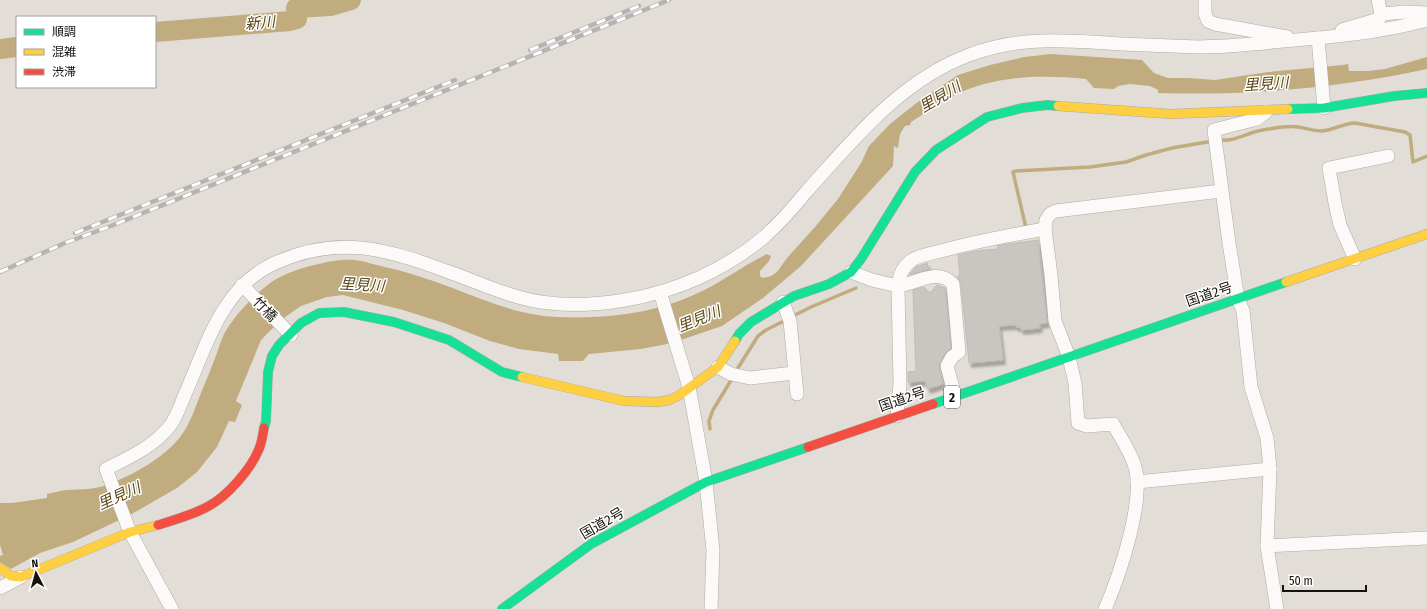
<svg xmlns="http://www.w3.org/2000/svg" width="1427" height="609" font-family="'Fira Sans Condensed','Noto Sans JP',sans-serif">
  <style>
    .water { fill: #c0ac7f }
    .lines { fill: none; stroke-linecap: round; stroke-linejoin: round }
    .stream { stroke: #c0ac7f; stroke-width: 3.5 }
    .river { stroke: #c0ac7f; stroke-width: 20 }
    .building { fill: #c9c6c1; stroke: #bfbcb6; filter: url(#shadow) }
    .street-casing { stroke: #aeaba6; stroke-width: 14 }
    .fast-casing { stroke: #aeaba6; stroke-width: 10 }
    .slow-casing { stroke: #aeaba6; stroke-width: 10 }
    .jam-casing { stroke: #aeaba6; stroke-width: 10 }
    .street { stroke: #fbfaf9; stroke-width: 13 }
    .fast { stroke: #16e098; stroke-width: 9 }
    .slow { stroke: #ffcf43; stroke-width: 9 }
    .jam { stroke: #f24e42; stroke-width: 9 }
    .rail-casing { stroke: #b6b4b2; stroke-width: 4.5 }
    .rail { stroke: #fff; stroke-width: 3; stroke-dasharray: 9; stroke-linecap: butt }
    .labels { text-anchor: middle; stroke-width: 3; stroke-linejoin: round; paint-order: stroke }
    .shield { fill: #fff; stroke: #5a5956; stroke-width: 1 }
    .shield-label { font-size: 13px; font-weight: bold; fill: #14120d }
    .street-label { font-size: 14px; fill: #14120d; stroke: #fff }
    .water-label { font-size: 15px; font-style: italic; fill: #5a4716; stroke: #fff }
  </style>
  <defs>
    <filter id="shadow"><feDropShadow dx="2.5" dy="4.5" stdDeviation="1" flood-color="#0004"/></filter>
  </defs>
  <rect width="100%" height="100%" fill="#e2ded7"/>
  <path class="water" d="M1051 54 1142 60 1154 73 1168 78H1189L1215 80 1268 72 1343 65 1348 64 1349 71H1368L1385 69 1427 57V69C1339 88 1248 96 1158 93V90L1150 86 1130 84 1118 86 1114 89 1094 88 1086 79C1046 75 1005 75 966 90 947 97 929 111 911 122L910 125 905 126 900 134 898 148 894 146 893 166 801 266 763 298 722 326 672 343 641 349 589 354 583 361H559L558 354 519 349 490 341 444 323 403 310 343 295 327 297 301 306 281 320 261 340 236 401 242 405 235 422 229 421 217 447 197 472 177 488 130 515 73 542 40 553 11 569 0 562V556L3 555 0 545V503H12L47 498V494C54 493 61 490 67 490 82 489 95 490 109 484 133 475 165 457 180 437 189 426 194 411 199 398 204 385 210 372 215 358 218 351 220 342 224 334 235 314 263 284 284 275 302 267 336 258 355 260 365 261 375 265 385 267 407 272 429 279 450 287 486 301 518 315 557 317 604 319 653 314 696 294 721 283 742 266 767 254L771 256 769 261 760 271V276L763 278 771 276 777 272 787 258 815 227 838 199 861 163 869 146 890 124 919 101 958 75 990 65 1024 57Z"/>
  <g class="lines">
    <g class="stream">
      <path d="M1024 229 1026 228 1013 172 1016 171 1090 167 1126 162 1146 155 1172 148 1219 140C1233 142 1245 134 1258 131 1269 129 1288 125 1298 127 1306 128 1314 131 1322 131 1334 130 1344 123 1355 123L1405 132 1410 135 1413 162 1427 156"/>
      <polyline points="791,317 811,307 856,288"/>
      <polyline points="736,371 758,336 766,330 786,320"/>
      <polyline points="710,429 709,421 713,410 733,377"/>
    </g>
    <g class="river">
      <polyline points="155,32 290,21 297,19 296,8 331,6 351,0"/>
      <polyline points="0,49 17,47"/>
    </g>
  </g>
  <g class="building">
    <polygon points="1038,240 1047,323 1039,324 1040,328 1021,330 1021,327 1016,327 1016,325 999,326 1003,360 969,363 961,283 957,277 960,274 958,255 976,251 998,249 997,246 1009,244"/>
    <polygon points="927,263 929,269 909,275 916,267"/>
    <polygon points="937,285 945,288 951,348 945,353 939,366 943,384 928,389 925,381 908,382 908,372 916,371 913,290 924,287 930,293"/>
  </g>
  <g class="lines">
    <defs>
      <g id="street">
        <polyline points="1205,0 1205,14 1208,21 1215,24 1287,37"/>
        <polyline points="1381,14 1406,12 1427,13"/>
        <polyline points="1342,30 1379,19 1381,14 1378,0"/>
        <polyline points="1318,38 1324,108"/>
        <polyline points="1266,112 1257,119 1214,130 1229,243 1238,299 1243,311 1251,387 1267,438 1270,469 1267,546 1277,609"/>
        <polyline points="1355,259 1340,225 1335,203 1329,168 1388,156"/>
        <path d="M851 272 872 280 898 286C899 276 903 266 912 260 922 254 934 253 945 250 978 241 1011 235 1045 229"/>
        <polyline points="242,285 291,335"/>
        <polyline points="660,292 689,387 706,482 713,550 711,609"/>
        <polyline points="783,302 790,321 797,394"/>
        <polyline points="718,367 731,374 750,378 794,373"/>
        <path d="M897 416 900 384 898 286C916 284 937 267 953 284L959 352 952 357 947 366 955 396"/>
        <polyline points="1137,482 1270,469"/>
        <polyline points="1267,546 1427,538"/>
        <polyline points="0,588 21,577"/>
        <path d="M172 609 130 532 106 469C128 458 153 447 169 427 177 418 181 403 186 392 207 344 222 287 275 263 337 235 385 248 446 271 470 279 493 290 518 297 553 307 590 306 625 300 675 292 725 270 764 237 779 224 793 208 806 192 854 139 900 81 969 55 1022 35 1067 41 1121 44 1147 45 1172 46 1198 47 1226 47 1254 44 1283 41 1332 37 1379 33 1427 20"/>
        <path d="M1105 609C1119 577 1145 501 1135 467 1131 452 1121 438 1113 424L1087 426 1078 423 1075 383 1071 366 1069 357 1055 321 1051 275 1045 229 1046 220 1050 214 1056 211 1221 191"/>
      </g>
      <g id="fast">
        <polyline points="1288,109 1324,108 1394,96 1427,93"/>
        <polyline points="735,341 739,334 751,322 794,296 829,284 851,272 861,259 915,172 936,150 987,117 1022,108 1047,105 1058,106"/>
        <polyline points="933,404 1286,282"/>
        <polyline points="264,428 266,421 268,372 272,356 279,345 301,323 319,313 344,312 394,322 449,340 502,372 522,377"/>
        <polyline points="502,609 591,544 706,482 808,447"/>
      </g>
      <g id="slow">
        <polyline points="1058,106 1171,114 1288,109"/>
        <polyline points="1286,282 1427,234"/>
        <polyline points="522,377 624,401 658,402 669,400 678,396 718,367 735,341"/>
        <polyline points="0,568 11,576 21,577 130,532 158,525"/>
      </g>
      <g id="jam">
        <polyline points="808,447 933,404"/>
        <path d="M158 525C174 520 192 515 207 507 227 497 251 469 259 449 262 442 263 434 264 428"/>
      </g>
    </defs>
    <use href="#street" class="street-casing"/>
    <use href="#fast" class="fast-casing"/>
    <use href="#slow" class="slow-casing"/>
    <use href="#jam" class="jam-casing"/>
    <use href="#street" class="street"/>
    <use href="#fast" class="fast"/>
    <use href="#slow" class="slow"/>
    <use href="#jam" class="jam"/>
    <defs>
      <g id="rail">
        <polyline points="530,50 639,6"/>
        <polyline points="75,233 455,80"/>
        <polyline points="0,272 65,243 111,226 669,0"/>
      </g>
    </defs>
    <use href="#rail" class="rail-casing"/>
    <use href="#rail" class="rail"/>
  </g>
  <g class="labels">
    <rect class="shield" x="944" y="386" width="16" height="22" rx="3"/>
    <g class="shield-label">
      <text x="952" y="402">2</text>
    </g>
    <g class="street-label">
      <text transform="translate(1209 294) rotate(-19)" y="5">国道2号</text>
      <text transform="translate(265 309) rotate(46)" y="5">竹橋</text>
      <text transform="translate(902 399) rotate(-19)" y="5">国道2号</text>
      <text transform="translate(602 523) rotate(-30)" y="5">国道2号</text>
    </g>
    <g class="water-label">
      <text transform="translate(260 23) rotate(-5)" y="5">新川</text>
      <text transform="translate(1266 84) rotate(-4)" y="5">里見川</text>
      <text transform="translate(940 97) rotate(-31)" y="5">里見川</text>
      <text transform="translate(362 285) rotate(3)" y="5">里見川</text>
      <text transform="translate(699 319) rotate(-22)" y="5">里見川</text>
      <text transform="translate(119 496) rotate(-24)" y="5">里見川</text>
    </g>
  </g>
  <rect x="16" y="16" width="140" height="72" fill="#ffffff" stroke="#a1a09e"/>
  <rect x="24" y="29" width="20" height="6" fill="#16e098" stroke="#a1a09e"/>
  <text x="52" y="36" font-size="12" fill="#14120d">順調</text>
  <rect x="24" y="49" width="20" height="6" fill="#ffcf43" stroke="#a1a09e"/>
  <text x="52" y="56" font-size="12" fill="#14120d">混雑</text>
  <rect x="24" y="69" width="20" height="6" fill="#f24e42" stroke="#a1a09e"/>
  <text x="52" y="76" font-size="12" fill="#14120d">渋滞</text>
  <g transform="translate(36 573) rotate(354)" stroke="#ffffff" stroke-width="3" paint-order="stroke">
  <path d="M0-3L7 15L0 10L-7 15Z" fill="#14120d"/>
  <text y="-6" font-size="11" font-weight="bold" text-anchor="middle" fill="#14120d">N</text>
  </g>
  <path d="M1283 585v6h83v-6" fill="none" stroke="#14120d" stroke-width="2"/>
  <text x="1289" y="585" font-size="12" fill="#14120d" stroke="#ffffff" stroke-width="3" paint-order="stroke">50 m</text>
</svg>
